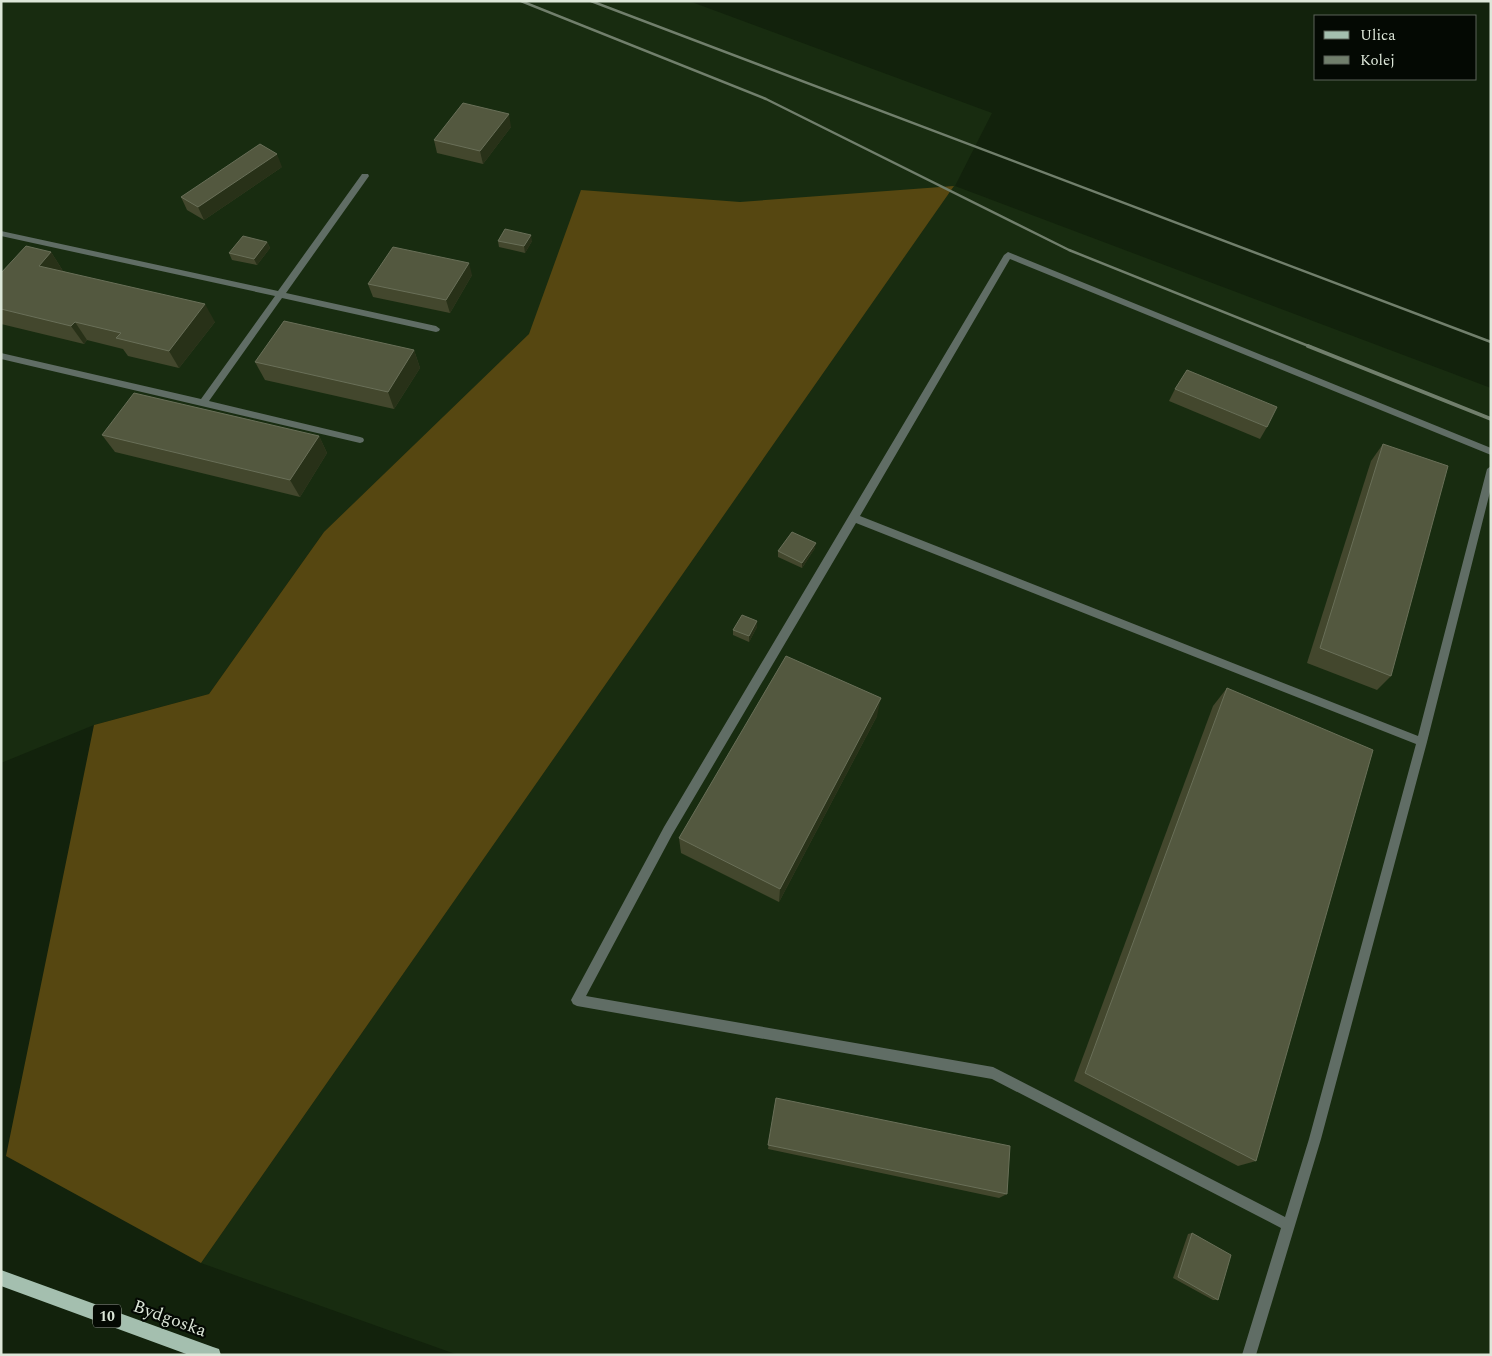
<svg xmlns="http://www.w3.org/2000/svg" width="1492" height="1356" font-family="Spectral,serif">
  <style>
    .built { fill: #182c10 }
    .forest { fill: #564711 }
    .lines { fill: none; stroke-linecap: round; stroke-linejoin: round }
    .lane { fill: #606d65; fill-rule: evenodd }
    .primary { fill: #a4bfaf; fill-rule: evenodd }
    .rail-far1 { stroke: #717f6c; stroke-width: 2.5 }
    .rail { stroke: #717f6c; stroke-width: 4 }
    .wall { fill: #43472d }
    .shaded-wall { fill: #283118 }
    .building { fill: #53583f; stroke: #696f58 }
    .labels { text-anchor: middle; stroke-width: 4.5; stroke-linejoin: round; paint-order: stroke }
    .shield { fill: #040903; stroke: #9ca499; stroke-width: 1 }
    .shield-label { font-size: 14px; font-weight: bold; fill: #dde7d9 }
    .near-street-label { font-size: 18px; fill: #dde7d9; stroke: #040903 }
  </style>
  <rect width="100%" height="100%" fill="#12220c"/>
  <polygon class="built" points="1,1 689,1 992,113 955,186 1491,388 1491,1355 458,1355 201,1263 953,187 324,532 209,694 94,725 1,763"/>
  <polygon class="forest" points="954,186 201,1263 6,1156 94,725 209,694 324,532 529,334 581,190 740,202"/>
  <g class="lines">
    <g class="lane">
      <polygon points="362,174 368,174 369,176 286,293 436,326 440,329 439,331 436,332 282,298 209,401 360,437 363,438 364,440 363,442 360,443 1,359 1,353 201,399 275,296 1,236 1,231 278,291"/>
      <path d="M1008 252 1491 448V455L1010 259 860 516 1418 736 1487 469 1491 466V488L1427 742 1321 1139 1256 1355H1242L1281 1228 992 1079 577 1006 573 1004 571 1000 664 827 1004 255ZM856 523 1416 744 1309 1139 1285 1217 993 1067 586 996 672 835Z"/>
    </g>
    <polygon class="primary" points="1,1270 213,1347 219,1349 221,1355 189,1355 1,1286"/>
    <g class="rail-far1">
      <polyline points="521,1 766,99 1069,250 1311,347"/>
      <polyline points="591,1 1491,342"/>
    </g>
    <polyline class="rail" points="1308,346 1491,419"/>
  </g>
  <g class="wall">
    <polygon points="511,127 483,164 437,153 434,140"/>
    <polygon points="282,167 204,220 187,210 181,197"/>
    <polygon points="498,241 532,241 525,253 499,247"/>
    <polygon points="267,242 270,248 257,265 232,260 229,253"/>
    <polygon points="51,252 63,271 215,322 179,368 128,356 123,349 87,340 84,344 1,324 1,273"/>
    <polygon points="472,275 450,313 373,297 368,284"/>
    <polygon points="414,350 420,368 394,409 265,380 255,362"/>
    <polygon points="1175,389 1267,427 1260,439 1169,401"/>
    <polygon points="102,435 319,436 327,453 300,497 115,452"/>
    <polygon points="1383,444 1391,676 1377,690 1307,663 1371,461"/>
    <polygon points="815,548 802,568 778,557 778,551"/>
    <polygon points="757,621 757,627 749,642 733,635 733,630"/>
    <polygon points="1227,688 1256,1161 1238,1166 1074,1081 1213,706"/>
    <polygon points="877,716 779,902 681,853 679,838"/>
    <polygon points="776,1098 1007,1194 999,1198 768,1149"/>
    <polygon points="1192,1233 1218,1300 1213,1300 1173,1278 1188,1234"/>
  </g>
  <g class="shaded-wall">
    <polygon points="509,114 511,127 483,164 480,151"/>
    <polygon points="277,154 282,167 204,220 198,207"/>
    <polygon points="531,235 532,241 525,253 524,246"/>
    <polygon points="267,242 270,248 257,265 254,259"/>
    <polygon points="51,252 63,271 51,284 39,266"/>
    <polygon points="469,263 472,275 450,313 446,300"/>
    <polygon points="205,304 215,322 179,368 169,351"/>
    <polygon points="75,322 87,340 84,344 71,326"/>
    <polygon points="414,350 420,368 394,409 388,392"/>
    <polygon points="319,436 327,453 300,497 290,480"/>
    <polygon points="816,543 815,548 802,568 802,563"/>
    <polygon points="757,621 757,627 749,642 749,636"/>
    <polygon points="881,698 877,716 779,902 780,889"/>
  </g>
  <g class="building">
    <polygon points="463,103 509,114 480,151 434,140"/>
    <polygon points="260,144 277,154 198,207 181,197"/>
    <polygon points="505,229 531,235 524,246 498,241"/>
    <polygon points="243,236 267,242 254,259 229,253"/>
    <polygon points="26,246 51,252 39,266 205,304 169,351 116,338 121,333 75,322 71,326 1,309 1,273"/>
    <polygon points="393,247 469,263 446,300 368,284"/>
    <polygon points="284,321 414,350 388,392 255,362"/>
    <polygon points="1187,370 1277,407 1267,427 1175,389"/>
    <polygon points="134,393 319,436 290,480 102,435"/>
    <polygon points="1383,444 1448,466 1391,676 1320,648"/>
    <polygon points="792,532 816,543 802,563 778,551"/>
    <polygon points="742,615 757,621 749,636 733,630"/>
    <polygon points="786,656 881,698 780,889 679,838"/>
    <polygon points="1227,688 1373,750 1256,1161 1085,1073"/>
    <polygon points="776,1098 1010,1146 1007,1194 768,1145"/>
    <polygon points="1192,1233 1231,1255 1218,1300 1178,1277"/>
  </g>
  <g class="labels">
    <rect class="shield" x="93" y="1304.5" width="28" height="23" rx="4"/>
    <g class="shield-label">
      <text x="107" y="1321">10</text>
    </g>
    <g class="near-street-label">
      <text transform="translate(170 1318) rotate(20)" y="6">Bydgoska</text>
    </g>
  </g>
  <rect width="1492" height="1356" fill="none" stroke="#dde7d9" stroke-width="5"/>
  <rect x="1314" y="15" width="162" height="65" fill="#040903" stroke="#5b6259"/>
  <rect x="1324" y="31" width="25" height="8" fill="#a4bfaf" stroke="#5b6259"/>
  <text x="1360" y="40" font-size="15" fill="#dde7d9">Ulica</text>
  <rect x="1324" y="56" width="25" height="8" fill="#717f6c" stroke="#5b6259"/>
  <text x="1360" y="65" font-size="15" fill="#dde7d9">Kolej</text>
</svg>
